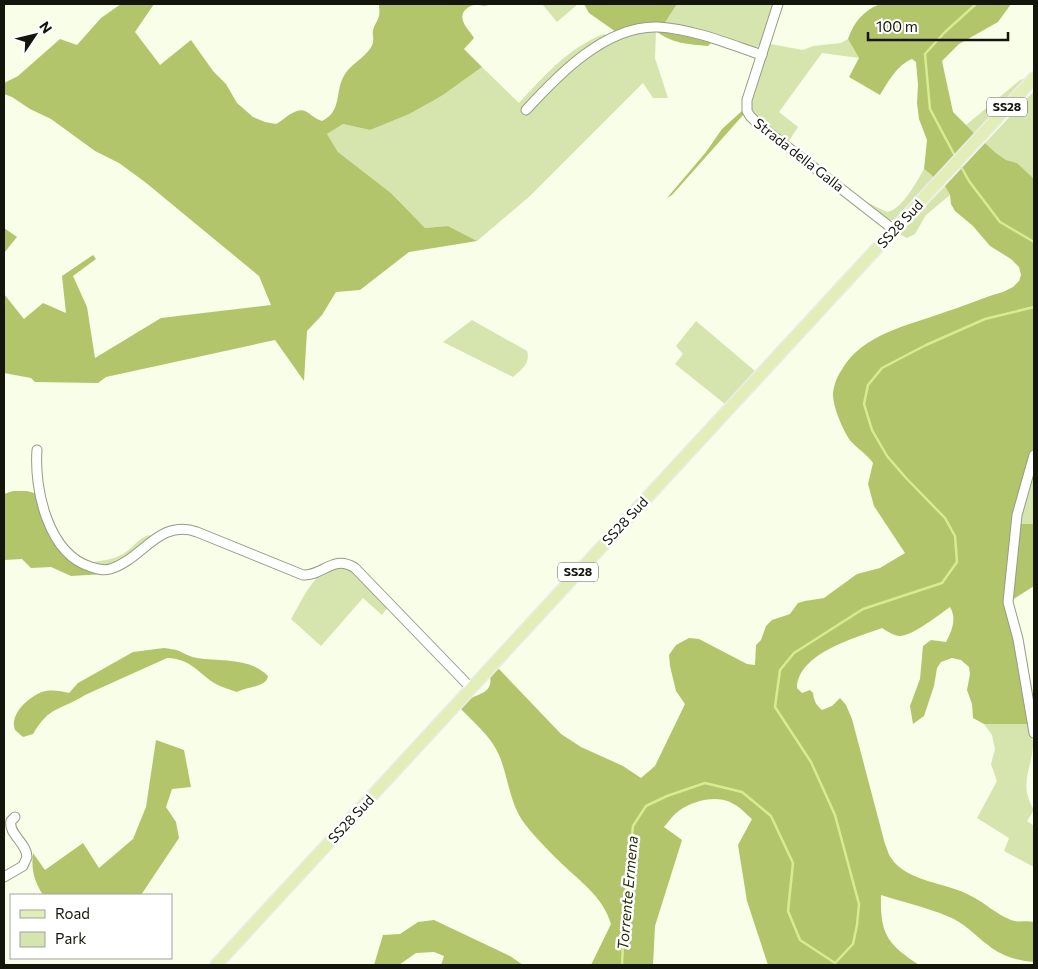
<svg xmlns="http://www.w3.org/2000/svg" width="1038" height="969" font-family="Commissioner,sans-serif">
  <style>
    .green { fill: #d6e4ae }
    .forest { fill: #b2c56b }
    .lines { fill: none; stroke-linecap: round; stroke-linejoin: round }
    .stream { stroke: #d7eb90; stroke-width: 2.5 }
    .minor-casing { stroke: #969d82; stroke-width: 11 }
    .major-casing { stroke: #ececec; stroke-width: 14 }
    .minor { stroke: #fff; stroke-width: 9 }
    .major { stroke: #e2eeb8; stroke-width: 11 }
    .labels { text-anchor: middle; stroke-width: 5; stroke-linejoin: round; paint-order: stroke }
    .shield { fill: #fff; stroke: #5a5c55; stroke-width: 1 }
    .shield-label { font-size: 12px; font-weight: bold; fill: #14160c }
    .street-label { font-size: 14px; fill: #14160c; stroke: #fff }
    .water-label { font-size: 15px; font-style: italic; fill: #282f08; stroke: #fff }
  </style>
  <rect width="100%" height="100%" fill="#f8fee8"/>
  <g class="green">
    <polygon points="542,4 578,4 557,22"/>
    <polygon points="677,4 774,4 761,43 757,47 754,48 664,24"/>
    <path d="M656 31 655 58 668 98H653L643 83 530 196 477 241 448 226 425 228 391 193 338 152 327 134 343 124 370 130 443 95 482 67 519 103C544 76 569 47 604 34L607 36C574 54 548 80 523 107L546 94 568 73 600 49 630 35Z"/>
    <polygon points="848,39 859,58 822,53 779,112 798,127 788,142 757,118 751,109 751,99 770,44 803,50 813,46 841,43"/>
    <polygon points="1027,78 975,134 966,125 1020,80"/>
    <polygon points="1034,91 1034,180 1017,163 1006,160 996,153 985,143"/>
    <path d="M924 169 935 178 900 216 893 220 888 221 856 197 887 212C902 210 917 181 924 169Z"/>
    <polygon points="945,186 950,195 926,215 915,234 907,238 899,234"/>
    <path d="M472 320 527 351C531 363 521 370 513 377L443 342Z"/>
    <polygon points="696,321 755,371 725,404 675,364 683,354 676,346"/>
    <polygon points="1034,466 1034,524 1019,524"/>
    <path d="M149 535 154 537 125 558 106 566 88 563C100 561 112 560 123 554 133 548 138 538 149 535Z"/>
    <path d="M340 566 352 570 388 607 382 615 363 598 321 646 291 619C303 599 314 569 340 566Z"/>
    <path d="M984 724H1029C1031 730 1033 737 1033 744 1032 771 1018 783 1034 810L1027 821 1034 826V867L1004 851 1009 838 977 818 997 781 991 764 995 749 992 735Z"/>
  </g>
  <g class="forest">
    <path d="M121 4H154L135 32 160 65 191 40 213 71 226 84 237 103 253 117 265 122 276 124C284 120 295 107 305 111 310 113 313 118 322 121 343 111 334 91 345 74 352 63 371 54 373 42 374 38 372 34 373 30 374 25 378 21 379 16 380 12 379 7 379 4H491C485 7 482 5 476 5 471 5 468 7 465 10 457 20 469 30 474 38L464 49 482 67 443 95 409 114 370 130 343 124 327 134 338 152 391 193 425 228 448 226 477 241 409 252 360 290 336 292 322 315 307 331 304 381 275 340 106 377 98 383 35 382 31 378 4 373V294L24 319 43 303 66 313 62 276 93 255 96 259 73 276 87 307 95 358 161 318 271 305 259 276 145 182 119 163 95 151 51 119 30 109 12 97 4 94V83L18 76 60 39 77 45 101 18Z"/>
    <path d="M584 4H677L664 24C647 22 631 26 616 32L589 13Z"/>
    <path d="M880 4H1011L998 22 959 44 942 61 953 112 975 134 935 178 924 169 927 140 919 119 917 103 918 85 916 62 912 59C897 65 888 82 880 95L849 77 859 58 848 39C854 22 863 11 880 4Z"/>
    <path d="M656 31 685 36 711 43 708 46C689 44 672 44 656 31Z"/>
    <polygon points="743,110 744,114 672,195 667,198 706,152 722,129"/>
    <path d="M985 143 996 153 1006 160 1017 163 1034 179V446L1018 495 1014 513 1005 600 1014 631 1029 724H984L973 718 972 704 967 690 970 674 969 667 961 660 952 658 941 662 937 668 934 686 924 716 913 724 910 706 920 679 923 646 931 640 946 642C952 631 957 618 950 607 940 614 911 637 899 636 892 635 887 631 882 628 855 638 798 653 797 688L802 693 810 690 813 693C814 701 816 705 822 710L832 706 840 698 846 705 852 719 885 844C887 848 888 854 891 858 908 883 947 882 971 896 985 903 996 914 1011 920 1018 923 1027 920 1034 922V962C1018 961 1001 956 988 945 973 934 965 923 947 916 926 907 902 902 881 895 880 934 887 944 919 965H768L747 901 738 845 752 819C745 813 739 806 730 802 715 795 693 801 680 810 674 814 669 821 664 827L682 840 655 926 653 965H591L611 924C603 896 578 880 558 860 547 849 531 833 522 820 509 800 508 776 499 755 491 736 474 723 460 708 463 705 466 701 470 699 480 693 493 693 490 676L498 668 561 734 581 747 623 766 641 778 655 766 685 704 676 691 670 666 669 655 676 645 689 638 699 639 747 664 755 665 756 645 761 640 766 626 772 620 790 614 798 603 805 601 824 598 857 574 880 568 905 553 874 506 868 484 873 463C867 454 856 448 849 439 842 428 834 409 833 396 833 388 836 378 841 371 862 333 911 325 948 311 967 305 984 297 1003 292L1013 287 1019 281 1021 275 1019 267 1011 259 990 246 973 226 955 211 951 204 950 195 945 186Z"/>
    <polygon points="4,228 17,237 4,253"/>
    <polygon points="13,491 27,491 38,494 54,540 105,574 71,576 51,567 31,568 22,559 4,560 4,494"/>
    <polygon points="1019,524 1034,524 1034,586 1012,600"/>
    <path d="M164 648C169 649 175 649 179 651 185 654 191 657 197 658 222 662 249 657 268 676 267 687 246 687 237 692 229 689 221 687 214 683 196 671 191 659 167 658L85 695C60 711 50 705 33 734L23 737 15 730C9 715 28 697 42 692 51 689 61 691 69 693L78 683 133 652Z"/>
    <path d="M156 740 184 750 191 787 172 789 166 807 176 822 179 838 141 895H43C34 881 31 869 33 853L45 870 83 843 99 868 133 839 146 807Z"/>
    <polygon points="434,920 510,956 523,965 441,965 444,956 434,952 416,953 399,965 374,965 383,935 400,934 418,922"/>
  </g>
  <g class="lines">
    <g class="stream">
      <polyline points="955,156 930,109 925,54 945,32 976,4"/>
      <polyline points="959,163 969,181 1000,222 1034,242"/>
      <polyline points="622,965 625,902 633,826 646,806 667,796 705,783 742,792 771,816 793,863 788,911 800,940 835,963 853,944 857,925 859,904 835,815 811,762 775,707 780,670 794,653 863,609 942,583 957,562 955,536 945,518 906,478 887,456 872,430 864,404 868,385 882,368 926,345 985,319 1034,307"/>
    </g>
    <defs>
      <g id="minor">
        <polyline points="778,4 747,100 747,111 750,116 757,123 894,230"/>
        <path d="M526 110C558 75 606 25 658 27 693 29 729 44 762 55"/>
        <path d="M37 450C34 489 48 554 91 567 97 569 103 571 110 569 142 560 159 518 197 532L303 575C323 576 333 554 355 568L471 688"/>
        <polyline points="1034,455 1017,515 1008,602 1018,639 1034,733"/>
        <path d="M4 877 23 866 27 857C27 843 8 834 11 821L15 817"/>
      </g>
      <polyline id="major" points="216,965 1034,78"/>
    </defs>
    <use href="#minor" class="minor-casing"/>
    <use href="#major" class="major-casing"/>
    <use href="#minor" class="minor"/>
    <use href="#major" class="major"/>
  </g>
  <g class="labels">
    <g class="shield">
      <rect x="987" y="97.5" width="40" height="19" rx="4"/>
      <rect x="558" y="562.5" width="40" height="19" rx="4"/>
    </g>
    <g class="shield-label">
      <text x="1007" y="111">SS28</text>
      <text x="578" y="576">SS28</text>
    </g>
    <g class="street-label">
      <text transform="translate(799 155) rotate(38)" y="5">Strada della Galla</text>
      <text transform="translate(900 224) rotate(-47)" y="5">SS28 Sud</text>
      <text transform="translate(625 521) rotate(-47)" y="5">SS28 Sud</text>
      <text transform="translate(351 819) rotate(-47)" y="5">SS28 Sud</text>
    </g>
    <g class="water-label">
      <text transform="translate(628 893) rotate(-85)" y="5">Torrente Ermena</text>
    </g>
  </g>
  <rect width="1038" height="969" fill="none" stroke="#14160c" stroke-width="10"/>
  <rect x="10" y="894" width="162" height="65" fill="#ffffff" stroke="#a1a29e"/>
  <rect x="20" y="910" width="25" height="8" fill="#e2eeb8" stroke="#a1a29e"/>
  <text x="55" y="919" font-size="15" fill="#14160c">Road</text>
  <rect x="20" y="932" width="25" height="15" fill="#d6e4ae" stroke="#a1a29e"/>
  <text x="55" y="944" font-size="15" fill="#14160c">Park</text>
  <g transform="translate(35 35) rotate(55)" stroke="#ffffff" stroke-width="4" paint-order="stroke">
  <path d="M0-4L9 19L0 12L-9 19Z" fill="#14160c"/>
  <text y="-8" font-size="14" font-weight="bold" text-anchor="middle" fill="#14160c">N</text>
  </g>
  <path d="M868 32v8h140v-8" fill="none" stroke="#14160c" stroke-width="2.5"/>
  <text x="876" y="32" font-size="15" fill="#14160c" stroke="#ffffff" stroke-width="4" paint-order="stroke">100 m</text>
</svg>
